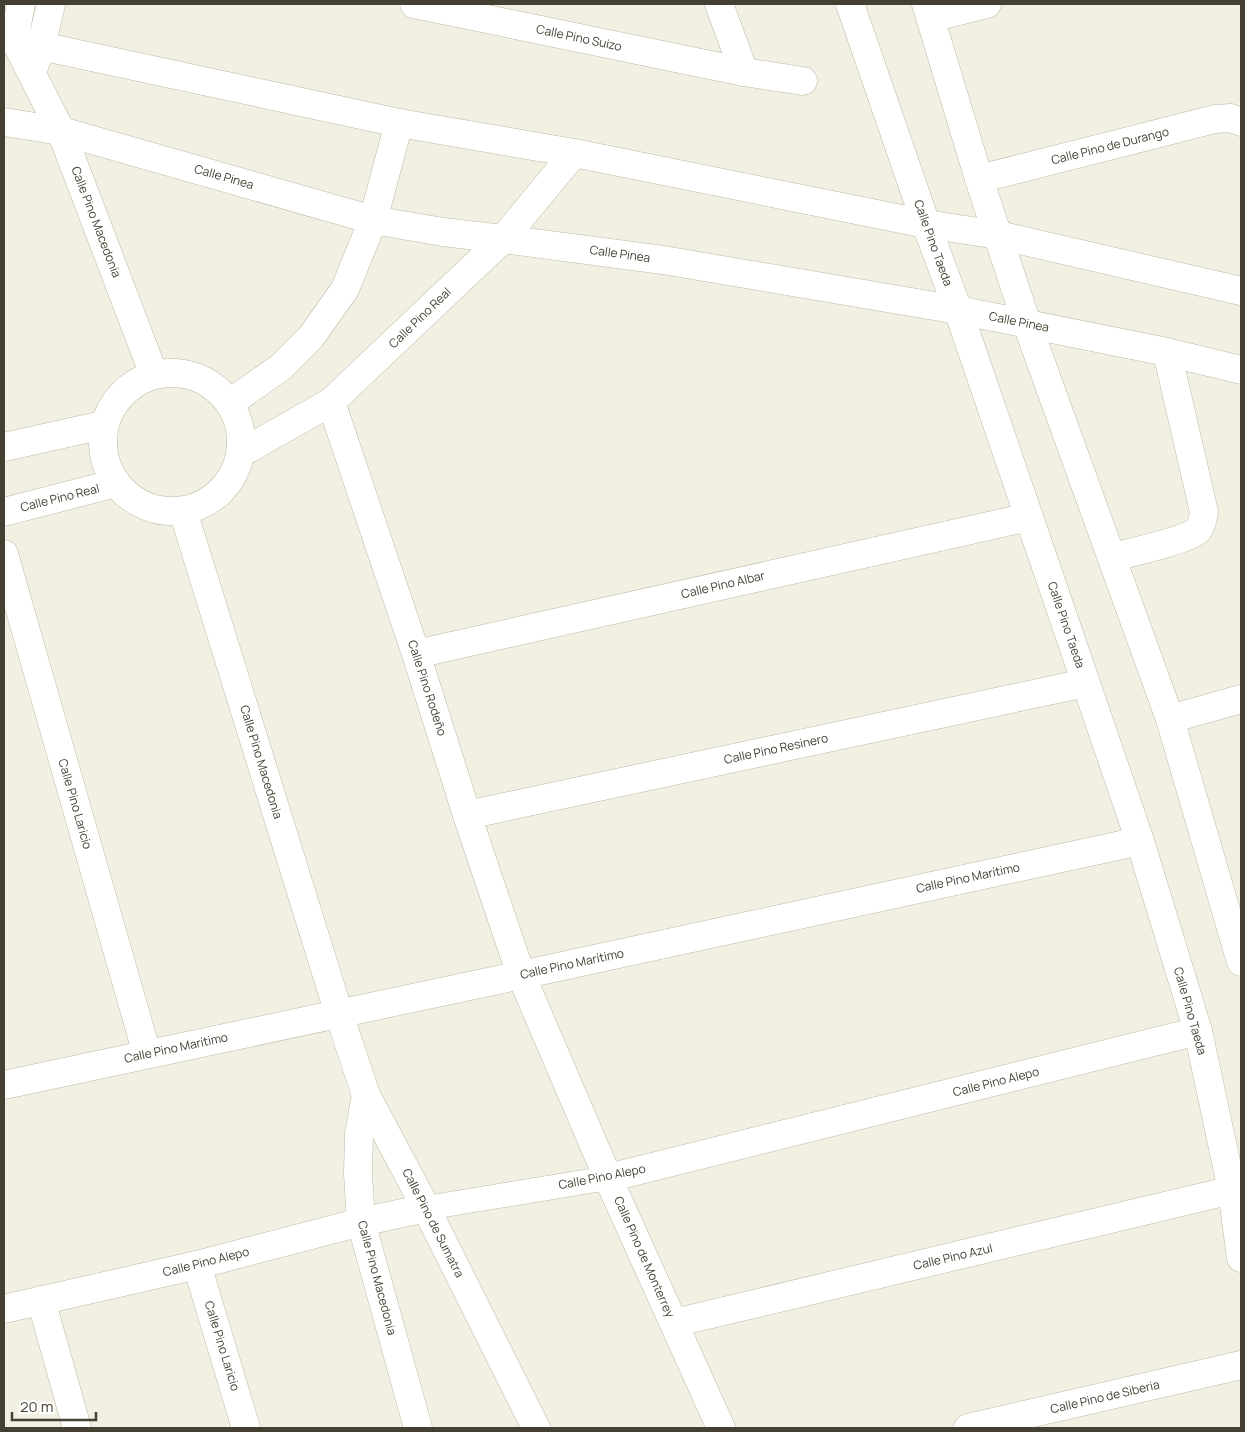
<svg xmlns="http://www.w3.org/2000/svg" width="1245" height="1432" font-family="Manrope,sans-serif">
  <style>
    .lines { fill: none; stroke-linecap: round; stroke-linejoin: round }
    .pedestrian-casing { stroke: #bebaa4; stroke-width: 25 }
    .minor-casing { stroke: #bebaa4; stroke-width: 29 }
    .pedestrian { stroke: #fff; stroke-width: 24 }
    .minor { stroke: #fff; stroke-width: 28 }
    .labels { text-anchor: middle; stroke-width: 4; stroke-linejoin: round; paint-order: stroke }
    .street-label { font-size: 12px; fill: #444032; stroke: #fff }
  </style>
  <rect width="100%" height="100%" fill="#f2f0e2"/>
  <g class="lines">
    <defs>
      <polyline id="pedestrian" points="426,1208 608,1178"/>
      <g id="minor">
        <polyline points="21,4 14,39 61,131 154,375"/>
        <polyline points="414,4 744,72 803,81"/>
        <polyline points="719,4 744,72"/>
        <polyline points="850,4 926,224 958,310 1029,517 1140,841 1198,1031 1232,1190 1241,1258"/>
        <polyline points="926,4 979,179 1027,324 1170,719 1241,962"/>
        <polyline points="931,18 987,4"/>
        <polyline points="4,37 50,48 399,123 574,153 926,224 998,235 1241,291"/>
        <polyline points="35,64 41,46 51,4"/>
        <polyline points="4,122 61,131 373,220 443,232 503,239 663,260 958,310 1167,352 1241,370"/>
        <polyline points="979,179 1215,119 1231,118 1241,122"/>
        <circle cx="172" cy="442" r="69"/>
        <polyline points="331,402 416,654 467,815 521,975 608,1178 721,1428"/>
        <polyline points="230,403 281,367 311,337 345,289 373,220 399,123"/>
        <polyline points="4,447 103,425"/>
        <polyline points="241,453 331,402 503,239 574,153"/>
        <polyline points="183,511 339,1014 366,1095 426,1208 536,1428"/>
        <polyline points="4,512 116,483"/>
        <polyline points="4,554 147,1054"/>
        <path d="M1113 557C1129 553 1188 540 1198 530 1202 525 1203 519 1204 512L1167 352"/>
        <polyline points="416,654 1029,517"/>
        <polyline points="1170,719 1241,699"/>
        <polyline points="467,815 1085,683"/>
        <polyline points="4,1085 521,975 1140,841"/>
        <polyline points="366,1095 359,1134 358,1173 361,1222 418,1428"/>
        <polyline points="608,1178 1198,1031"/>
        <polyline points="197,1265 246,1428"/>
        <polyline points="41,1300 77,1428"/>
        <polyline points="4,1309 197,1265 361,1222 426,1208"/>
        <polyline points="674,1323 1232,1190"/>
        <polyline points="968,1428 1241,1365"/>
      </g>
    </defs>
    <use href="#pedestrian" class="pedestrian-casing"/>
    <use href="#minor" class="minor-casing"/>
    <use href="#pedestrian" class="pedestrian"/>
    <use href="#minor" class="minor"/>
  </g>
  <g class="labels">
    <g class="street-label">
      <text transform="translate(579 38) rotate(12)" y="4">Calle Pino Suizo</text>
      <text transform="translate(1110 146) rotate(-14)" y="4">Calle Pino de Durango</text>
      <text transform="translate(224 177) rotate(16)" y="4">Calle Pinea</text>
      <text transform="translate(96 222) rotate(69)" y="4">Calle Pino Macedonia</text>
      <text transform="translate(933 243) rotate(70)" y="4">Calle Pino Taeda</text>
      <text transform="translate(620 254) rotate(8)" y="4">Calle Pinea</text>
      <text transform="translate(420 318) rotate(-44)" y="4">Calle Pino Real</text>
      <text transform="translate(1019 322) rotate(11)" y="4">Calle Pinea</text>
      <text transform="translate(60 498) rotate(-14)" y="4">Calle Pino Real</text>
      <text transform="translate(723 585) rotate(-13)" y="4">Calle Pino Albar</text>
      <text transform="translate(1066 625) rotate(71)" y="4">Calle Pino Taeda</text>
      <text transform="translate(427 688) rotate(72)" y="4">Calle Pino Rodeño</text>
      <text transform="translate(776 749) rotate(-12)" y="4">Calle Pino Resinero</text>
      <text transform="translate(261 762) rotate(73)" y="4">Calle Pino Macedonia</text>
      <text transform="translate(75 804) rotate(74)" y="4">Calle Pino Laricio</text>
      <text transform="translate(968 878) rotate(-12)" y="4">Calle Pino Marítimo</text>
      <text transform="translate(572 964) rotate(-12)" y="4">Calle Pino Marítimo</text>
      <text transform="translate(1190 1011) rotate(74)" y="4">Calle Pino Taeda</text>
      <text transform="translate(176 1048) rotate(-12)" y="4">Calle Pino Marítimo</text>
      <text transform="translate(996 1082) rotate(-14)" y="4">Calle Pino Alepo</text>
      <text transform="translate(602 1177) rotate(-11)" y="4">Calle Pino Alepo</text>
      <text transform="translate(433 1223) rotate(63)" y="4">Calle Pino de Sumatra</text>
      <text transform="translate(644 1257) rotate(66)" y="4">Calle Pino de Monterrey</text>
      <text transform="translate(953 1257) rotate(-13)" y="4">Calle Pino Azul</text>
      <text transform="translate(206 1262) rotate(-14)" y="4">Calle Pino Alepo</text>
      <text transform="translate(377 1278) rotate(75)" y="4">Calle Pino Macedonia</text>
      <text transform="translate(222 1346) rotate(73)" y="4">Calle Pino Laricio</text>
      <text transform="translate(1105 1397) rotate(-13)" y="4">Calle Pino de Siberia</text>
    </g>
  </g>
  <rect width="1245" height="1432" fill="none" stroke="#444032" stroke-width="10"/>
  <path d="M12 1412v8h84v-8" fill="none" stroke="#444032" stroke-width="2.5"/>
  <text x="20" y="1412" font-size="15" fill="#444032" stroke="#ffffff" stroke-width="4" paint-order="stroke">20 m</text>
</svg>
